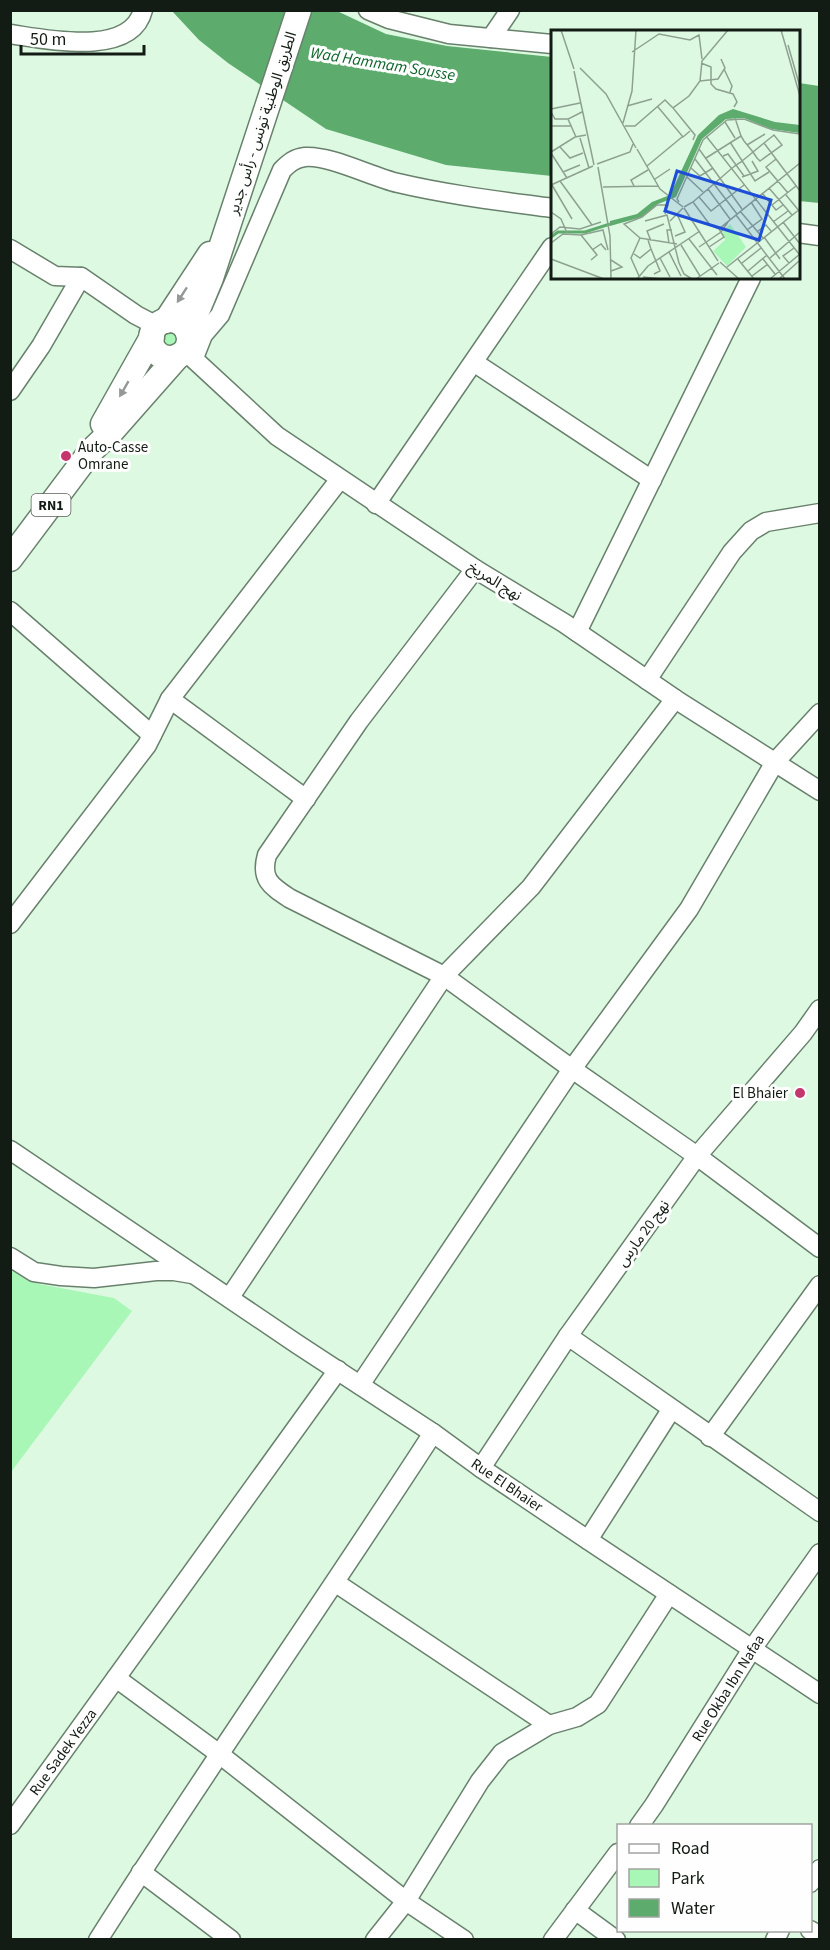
<svg xmlns="http://www.w3.org/2000/svg" width="830" height="1950" font-family="'Source Sans 3','Noto Sans Arabic',sans-serif">
  <style>
    .green { fill: #a9f7b7 }
    .water { fill: #5dab6d }
    .lines { fill: none; stroke-linecap: round; stroke-linejoin: round }
    .minor-casing { stroke: #68816c; stroke-width: 21 }
    .major-casing { stroke: #68816c; stroke-width: 27 }
    .minor { stroke: #fff; stroke-width: 18 }
    .major { stroke: #fff; stroke-width: 24 }
    .oneway { fill: #959995 }
    .poi-dot { fill: #c3376c; stroke: #fefefe; stroke-width: 2 }
    .labels { text-anchor: middle; stroke-width: 6; stroke-linejoin: round; paint-order: stroke }
    .shield { fill: #fefefe; stroke: #5a605a; stroke-width: 1.5 }
    .shield-label { font-size: 14px; font-weight: bold; fill: #131c14 }
    .street-label { font-size: 15px; fill: #131c14; stroke: #fefefe }
    .poi-label { font-size: 15px; fill: #131c14; stroke: #fefefe; text-anchor: start }
    .water-label { font-size: 16px; font-style: italic; fill: #0c652b; stroke: #fefefe }
    .inset-river { fill: none; stroke: #5dab6d; stroke-width: 3 }
    .inset-road { fill: none; stroke: #8da190; stroke-width: 1.5 }
    .view { fill: #1d4ed8; fill-opacity: 0.15; stroke: #1d4ed8; stroke-width: 3 }
    .inset-edge { fill: none; stroke: #131c14; stroke-width: 3 }
  </style>
  <rect width="100%" height="100%" fill="#def9e2"/>
  <g class="green">
    <circle cx="171" cy="339" r="10"/>
    <polygon points="11,1269 39,1284 114,1298 132,1311 11,1472"/>
  </g>
  <g class="water">
    <polygon points="172,11 337,11 386,34 447,46 552,57 552,176 446,165 326,129 228,63 199,40"/>
    <polygon points="799,83 819,86 819,203 799,201"/>
  </g>
  <g class="lines">
    <defs>
      <g id="minor">
        <polyline points="368,10 389,19 449,34 552,44"/>
        <path d="M10 34C45 39 131 58 143 10"/>
        <polyline points="491,38 510,10"/>
        <polyline points="798,233 820,236"/>
        <polyline points="10,249 55,276 81,277 136,315 157,326"/>
        <polyline points="185,351 277,436 475,569 564,623 675,699 820,791"/>
        <path d="M194 358 203 335 220 315 282 170C289 163 295 158 305 157 330 155 372 177 398 183 449 195 501 201 552 208"/>
        <polyline points="475,363 652,480"/>
        <polyline points="10,391 41,346 81,277"/>
        <polyline points="376,504 552,247"/>
        <path d="M475 569 359 721 267 855C260 879 271 886 289 898L444 976 572 1069 697 1156 820 1248"/>
        <polyline points="10,611 152,735"/>
        <polyline points="577,632 751,278"/>
        <polyline points="647,680 732,552 751,531 766,522 820,513"/>
        <polyline points="170,699 306,799"/>
        <polyline points="10,924 147,745 170,699 340,479"/>
        <polyline points="10,1150 297,1344 433,1433 481,1468 588,1540 820,1694"/>
        <polyline points="10,1257 34,1272 61,1276 94,1278 156,1271 174,1271 192,1274"/>
        <polyline points="230,1297 444,976 531,887 675,699"/>
        <polyline points="568,1336 820,1512"/>
        <polyline points="360,1385 572,1069 689,909 775,762 820,713"/>
        <polyline points="710,1437 820,1285"/>
        <polyline points="481,1468 568,1336 697,1156 803,1033 820,1009"/>
        <polyline points="588,1540 671,1410"/>
        <polyline points="336,1583 549,1725"/>
        <polyline points="116,1678 218,1753 406,1901 480,1781 502,1753 549,1725 577,1717 598,1704 669,1594"/>
        <polyline points="10,1825 338,1370"/>
        <polyline points="639,1826 654,1805 752,1649 820,1553"/>
        <polyline points="141,1872 231,1940"/>
        <polyline points="810,1883 820,1869"/>
        <polyline points="575,1910 616,1940"/>
        <polyline points="810,1930 820,1936"/>
        <path d="M98 1940C207 1768 323 1603 433 1433"/>
        <polyline points="375,1940 406,1901 464,1940"/>
        <polyline points="553,1940 618,1853"/>
        <polyline points="775,1940 780,1930"/>
      </g>
      <g id="major">
        <circle cx="170" cy="339" r="19"/>
        <polyline points="166,321 210,254"/>
        <polyline points="188,333 211,278 299,10"/>
        <polyline points="103,424 152,337"/>
        <polyline points="10,559 91,451 111,432 178,356"/>
      </g>
    </defs>
    <use href="#minor" class="minor-casing"/>
    <use href="#major" class="major-casing"/>
    <use href="#minor" class="minor"/>
    <use href="#major" class="major"/>
  </g>
  <defs><path id="oneway-solid" d="M-6-.8H1V-3.2L6.5 0L1 3.2V.8H-6Z" transform="scale(1.5)"/></defs>
  <g class="oneway">
    <use href="#oneway-solid" transform="translate(182 295) rotate(123)"/>
    <use href="#oneway-solid" transform="translate(124 389) rotate(120)"/>
  </g>
  <g class="poi-dot">
    <circle cx="66" cy="456" r="6"/>
    <circle cx="800" cy="1093" r="6"/>
  </g>
  <g class="labels">
    <rect class="shield" x="31.5" y="494" width="39" height="22" rx="4.5"/>
    <g class="shield-label">
      <text x="51" y="510">RN1</text>
    </g>
    <g class="street-label">
      <text transform="translate(262 123) rotate(-72)" y="5">الطريق الوطنية تونس - رأس جدير</text>
      <text transform="translate(495 581) rotate(32)" y="5">نهج المريخ</text>
      <text transform="translate(643 1233) rotate(-54)" y="5">نهج 20 مارس</text>
      <text transform="translate(507 1485) rotate(34)" y="5">Rue El Bhaier</text>
      <text transform="translate(728 1688) rotate(-58)" y="5">Rue Okba Ibn Nafaa</text>
      <text transform="translate(63 1752) rotate(-54)" y="5">Rue Sadek Yezza</text>
    </g>
    <g class="poi-label">
      <text x="78" y="452">Auto-Casse<tspan x="78" dy="17">Omrane</tspan></text>
      <text x="788" y="1098" text-anchor="end">El Bhaier</text>
    </g>
    <g class="water-label">
      <text transform="translate(383 63) rotate(9)" y="6">Wad Hammam Sousse</text>
    </g>
  </g>
  <g transform="translate(551 30)">
    <rect width="249" height="249" fill="#def9e2"/>
    <path d="M179 194 195 217 176 236 162 221 174 210 171 203Z" fill="#a9f7b7"/>
    <path d="M182 79 224 92 249 95V103L220 99 193 88 175 89 151 109 125 167 107 174 91 187 59 196V191L86 184 101 172 119 165 147 105 168 85Z" fill="#5dab6d"/>
    <path class="inset-river" d="M0 207 7 202H34L59 194"/>
    <path class="inset-road" d="M10 0 23 39M230 0 249 66M237 15 249 57M81 22 108 4 139 10 148 5 151 29M150 33 160 37V54L165 59 182 64 186 72 183 77M29 38 55 64 85 118M173 39 181 56 179 62M23 41 43 135M149 51 167 49 174 38 170 29M76 76 101 69M107 77 132 107 139 101M0 79 29 73M0 82 4 89H17M174 92 184 108M72 93 81 61 85 0M0 96H21M74 96H84L114 70 122 78M155 106 248 224M25 107 17 89 31 82M29 108 38 138M142 110 144 105 122 78 138 66 149 51 151 31 177 0M179 112 204 151 218 142M213 113 249 161M196 115 214 104M9 117 19 128 32 123M86 119 109 159 132 177M148 119 191 179M0 122 24 107 35 105M0 123 16 148M172 126 177 124 193 146M155 128 190 106M144 129 186 184M225 129 215 137 237 163M46 134 79 122 82 114M96 136 131 107M47 137 59 206 60 249M140 138 149 146 162 138M12 142 29 135M136 147 152 162M191 147 207 141 201 131M104 149 119 139M9 151 41 195M0 155 42 136M1 155 21 189M83 156 80 150 97 140M52 157 107 156M218 158 241 185M157 159 179 189M211 163 225 180 232 175M235 165 249 182M148 167 160 181 193 155M128 172 126 169 152 110 176 90 193 89 222 100 249 104M142 172 159 195 168 199M221 175 245 156M133 177 142 172 180 139 185 135 190 132 191 131 196 127 202 122 213 113 223 105 231 115 209 131 206 128 202 122 193 111 190 106 184 88M133 178 167 231M189 181 212 208M0 182 10 189 16 203M185 185 234 249M94 191 116 185 128 233 133 244 141 249M119 191 132 178M222 192 237 181M232 192 249 214M196 200 211 189 200 172M206 202 215 195 220 201M0 204 9 197 29 199 50 192M30 205 46 225 40 230M124 206 134 202 126 184M213 207 229 229M89 208 73 194 91 187 106 175H117L114 184M138 209 166 245M100 211 96 201 113 194M0 213 12 204 30 205 52 200 57 220M118 213 116 200H121M130 215 149 246M148 217 170 202 177 192M158 217 173 207 168 199 249 133M100 219 109 241 103 244M41 220 50 214 55 220M118 222 130 246M83 224 89 228 100 219 97 210M109 228 119 247M186 228 203 249M219 228 249 202M0 229 53 249M212 229 224 244M169 232 188 249M191 233 210 218M238 233 232 226 243 218M176 237 249 179M60 241 71 237 60 230M197 241 216 225M88 246 80 228 89 208 126 214M201 246 217 234M92 247 111 249M86 249 97 236 149 201M145 249 168 233M219 249 249 224M228 249 248 231"/>
    <path class="view" d="M126 141 220 170 208 210 114 181Z"/>
    <rect width="249" height="249" class="inset-edge"/>
  </g>
  <rect width="830" height="1950" fill="none" stroke="#131c14" stroke-width="24"/>
  <rect x="617" y="1824" width="195" height="108" fill="#fefefe" stroke="#a0a4a0" stroke-width="1.5"/>
  <rect x="629" y="1844" width="30" height="9" fill="#ffffff" stroke="#a0a4a0" stroke-width="1.5"/>
  <text x="671" y="1854" font-size="18" fill="#131c14">Road</text>
  <rect x="629" y="1869" width="30" height="18" fill="#a9f7b7" stroke="#a0a4a0" stroke-width="1.5"/>
  <text x="671" y="1884" font-size="18" fill="#131c14">Park</text>
  <rect x="629" y="1899" width="30" height="18" fill="#5dab6d" stroke="#a0a4a0" stroke-width="1.5"/>
  <text x="671" y="1914" font-size="18" fill="#131c14">Water</text>
  <path d="M21 45v9h123v-9" fill="none" stroke="#131c14" stroke-width="3"/>
  <text x="30" y="45" font-size="18" fill="#131c14" stroke="#fefefe" stroke-width="4.5" paint-order="stroke">50 m</text>
</svg>
